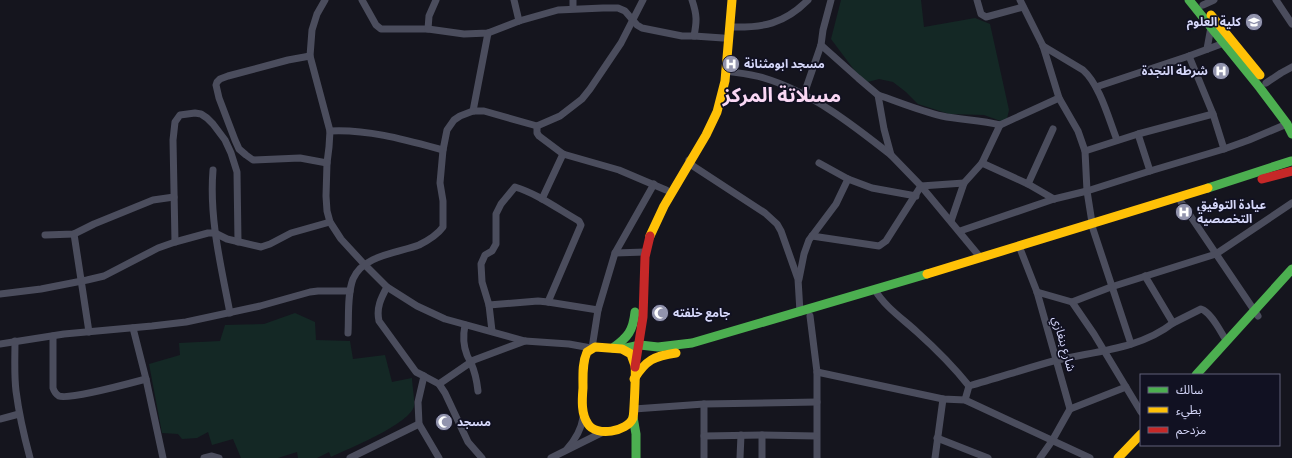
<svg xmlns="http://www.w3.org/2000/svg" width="1292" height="458" font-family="'Exo 2','Noto Sans Arabic',sans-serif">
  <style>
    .green { fill: #142825 }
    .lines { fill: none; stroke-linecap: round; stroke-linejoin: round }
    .street { stroke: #4b4d5d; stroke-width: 7 }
    .fast { stroke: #4caf50; stroke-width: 9 }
    .slow { stroke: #ffc107; stroke-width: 9 }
    .jam { stroke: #c62828; stroke-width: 9 }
    .labels { text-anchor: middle; stroke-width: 3.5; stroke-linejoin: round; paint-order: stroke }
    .poi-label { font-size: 12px; font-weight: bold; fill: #d6d8fa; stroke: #112; text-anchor: start }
    .street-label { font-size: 12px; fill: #d6d8fa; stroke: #112 }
    .town-label { font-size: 20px; font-weight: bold; fill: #fad8f4; stroke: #112 }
  </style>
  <rect width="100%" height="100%" fill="#15151e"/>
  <g class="green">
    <polygon points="841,0 921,0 924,27 975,18 990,24 1009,110 1006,123 984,115 949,114 918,104 906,92 893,82 879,79 864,83 831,39"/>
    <path d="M295 313 315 322 316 340 350 341 353 359 385 355 392 382 412 378C412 384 415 400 414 406 410 424 348 449 331 457L329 452 317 458H298L297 452 278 458H241L233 439 212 445 208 432 197 438 182 439 178 434 162 433 149 364 180 355 179 343 220 341 225 325 264 324Z"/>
  </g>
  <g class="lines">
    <g class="street">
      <polyline points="325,0 317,14 312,30 310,56 330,131 329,147 327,163 326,196 327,211 330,222 341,239 364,264 387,287 417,306 445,319 525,341 569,344 591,348"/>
      <polyline points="362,0 376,25 381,29 428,29 464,34 488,33 519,21 558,10 603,8 618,8 625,11 637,25 642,28 682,36 694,36 723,38"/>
      <polyline points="514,0 519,21"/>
      <polyline points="573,0 573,8"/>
      <path d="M692 0C697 15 697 21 694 36"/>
      <polyline points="977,0 981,14 986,17 1023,7"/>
      <polyline points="1020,0 1043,46 1059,98 1078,131 1085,151 1087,191 1093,229 1131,344"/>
      <polyline points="1276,0 1292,24"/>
      <polyline points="1203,5 1214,0"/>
      <path d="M730 27C763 28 784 24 808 0"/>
      <polyline points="428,29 429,16 436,0"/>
      <polyline points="821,45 858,78 878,95 884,129 891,155 921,186 980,257"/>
      <path d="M1043 46 1083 70C1100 85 1109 120 1117 140"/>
      <polyline points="1207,49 1211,27"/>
      <polyline points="310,56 288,60 228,76 220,79 217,82 216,85 219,98 235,140 239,149 246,155 253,160 300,158 327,163"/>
      <polyline points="1189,56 1213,114 1224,149"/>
      <path d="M725 71C738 73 751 74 764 78 811 92 853 125 891 155"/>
      <polyline points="1266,83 1281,73 1292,67"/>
      <polyline points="1096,87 1189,56 1224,43"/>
      <polyline points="804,94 821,45 823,30 831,0"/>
      <path d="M878 95C899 102 920 111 942 116 961 120 981 120 1000 125L1059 98"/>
      <polyline points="473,111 488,33"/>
      <polyline points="537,126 537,133 539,136 563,154 619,170 666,190"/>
      <path d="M330 131C368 129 406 140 443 150"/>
      <polyline points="1138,134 1150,171"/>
      <polyline points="1085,151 1138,134 1213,114"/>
      <polyline points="689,160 693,166 765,213 777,224 781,231 798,279 800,312"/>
      <polyline points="819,163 848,179 872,188 916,196"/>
      <polyline points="982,163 1028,184 1054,199"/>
      <path d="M213 170C209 218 221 266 230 313"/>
      <polyline points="1028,184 1053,129"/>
      <polyline points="542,199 563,154"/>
      <polyline points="1181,202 1258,316"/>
      <polyline points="951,221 964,183 982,163 1000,125"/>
      <polyline points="960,231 1054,199 1087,191 1150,171 1224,149 1249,140 1287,124"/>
      <polyline points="74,234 89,332"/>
      <polyline points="45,235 74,234 94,224 153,200 174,197"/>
      <polyline points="812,236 879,246 886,241 921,186 964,183"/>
      <polyline points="175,242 173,140 175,122 180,115 195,113 201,114 207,118 213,124 225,140 231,153 237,172 238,242"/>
      <polyline points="1021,251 1037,292 1070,409 1052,441 1040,458"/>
      <polyline points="615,253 645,252"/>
      <polyline points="799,279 804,254 809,240 836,204 848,179"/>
      <path d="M387 287C381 298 376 308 379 321L416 372 424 376 418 402 419 424 439 458"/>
      <path d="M875 290C885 307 903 319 917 332 936 349 953 366 969 386"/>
      <polyline points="1037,292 1072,302 1094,334 1141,412"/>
      <polyline points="0,294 41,289 87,280 104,276 158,248 175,242 208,233 215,233 227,239 261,247 270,244 291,233 330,222"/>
      <polyline points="1072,302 1111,287 1216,254 1292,203"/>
      <polyline points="489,305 538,301 548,302 598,310"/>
      <polyline points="810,316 817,372 817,458"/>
      <path d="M1173 323 1201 309C1211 312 1220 331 1226 340"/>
      <path d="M465 325C463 335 463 345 467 355 468 358 470 360 471 363 475 372 477 382 478 391"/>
      <polyline points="133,328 146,379 163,458"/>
      <path d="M492 331 489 305 482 282 481 264 485 255 492 251 496 244V214L501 204 515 187C538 194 558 209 579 221L581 225 548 302"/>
      <path d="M348 333C349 316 347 295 353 279 363 255 398 253 419 245 427 241 438 234 443 227V201L440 183 443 150 447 130 454 120 460 116 473 111H484L537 126 560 116 582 99 590 89 621 43 643 0"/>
      <path d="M53 336V388C54 391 55 394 59 396 69 400 131 383 146 379"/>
      <path d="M15 341C15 358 14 375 16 391 19 414 24 436 30 458"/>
      <polyline points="0,344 64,334 152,326 186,322 260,306 310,292 318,291 350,291"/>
      <polyline points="592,348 598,310 615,253 654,184"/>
      <polyline points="817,372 943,399 965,400 1090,458"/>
      <polyline points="424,376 439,384 445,393 468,442 482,458"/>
      <polyline points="439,384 474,360 525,341"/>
      <path d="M965 400 969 386C998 378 1027 368 1057 360 1096 351 1140 349 1173 323L1145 276"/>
      <polyline points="704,404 704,458"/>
      <polyline points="634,409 704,404 817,402"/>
      <polyline points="1070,409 1126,387"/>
      <polyline points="0,419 19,414"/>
      <polyline points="704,436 762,435 816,436"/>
      <polyline points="937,438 988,458"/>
      <path d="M567 449C575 440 581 430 583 418"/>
      <polyline points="204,458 212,456 219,458"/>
      <polyline points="350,458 419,424"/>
      <polyline points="551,458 603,432"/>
      <polyline points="740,458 741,435"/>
      <polyline points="762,458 762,435"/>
      <polyline points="935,458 943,399"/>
    </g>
    <g class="fast">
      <polyline points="1189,0 1260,88 1287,124 1292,134"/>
      <polyline points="1208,188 1291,161"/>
      <path d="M613 348C628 337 633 331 635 312"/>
      <polyline points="622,349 640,345 658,347 692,343 927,274"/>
      <polyline points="1196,375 1292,269"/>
      <polyline points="633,417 636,434 636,458"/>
    </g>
    <g class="slow">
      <polyline points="1211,15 1260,75"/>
      <polyline points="650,236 664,206 706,135 717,112 725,81 732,0"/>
      <polyline points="927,274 1208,188"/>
      <path d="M595 347 622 349 631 354C632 358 634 362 635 366 636 371 634 413 633 418 627 432 596 437 588 424 581 414 582 400 583 388 583 376 582 363 587 352Z"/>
      <path d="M634 379C646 360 654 356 676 353"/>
      <polyline points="1118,458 1141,434"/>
    </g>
    <g class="jam">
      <polyline points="1262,179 1292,171"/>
      <polyline points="635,367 643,317 645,257 650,236"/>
    </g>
  </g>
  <defs>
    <symbol id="university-disc" viewBox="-11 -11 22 22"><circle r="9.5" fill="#9294ad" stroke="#112"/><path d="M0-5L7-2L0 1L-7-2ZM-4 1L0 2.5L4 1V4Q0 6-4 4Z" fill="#fff"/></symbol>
    <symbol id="hospital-disc" viewBox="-11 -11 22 22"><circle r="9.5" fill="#9294ad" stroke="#112"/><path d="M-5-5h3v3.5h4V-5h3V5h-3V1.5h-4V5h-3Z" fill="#fff"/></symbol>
    <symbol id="mosque-disc" viewBox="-11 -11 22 22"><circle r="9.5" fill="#9294ad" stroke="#112"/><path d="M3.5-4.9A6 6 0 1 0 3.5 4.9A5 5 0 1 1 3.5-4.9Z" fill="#fff"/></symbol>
  </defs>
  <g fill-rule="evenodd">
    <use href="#university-disc" x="1244" y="12" width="20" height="20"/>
    <use href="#hospital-disc" x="721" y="54" width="20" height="20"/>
    <use href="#hospital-disc" x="1211" y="61" width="20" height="20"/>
    <use href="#hospital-disc" x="1174" y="202" width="20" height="20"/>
    <use href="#mosque-disc" x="650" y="303" width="20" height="20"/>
    <use href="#mosque-disc" x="434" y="412" width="20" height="20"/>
  </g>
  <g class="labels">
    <g class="poi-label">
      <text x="1241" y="26" text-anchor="end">كلية العلوم</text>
      <text x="744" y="68">مسجد ابومثنانة</text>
      <text x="1208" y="75" text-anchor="end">شرطة النجدة</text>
      <text x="1197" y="209">عيادة التوفيق<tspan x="1197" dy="14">التخصصية</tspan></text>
      <text x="673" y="317">جامع خلفته</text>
      <text x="457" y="426">مسجد</text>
    </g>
    <g class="street-label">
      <text transform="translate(1064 344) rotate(74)" y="4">شارع بنغازي</text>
    </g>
    <g class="town-label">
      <text x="782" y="102">مسلاتة المركز</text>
    </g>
  </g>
  <rect x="1140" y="374" width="140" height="72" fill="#111122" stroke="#606178"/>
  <rect x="1148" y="387" width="20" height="6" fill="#4caf50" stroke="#606178"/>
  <text x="1176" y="394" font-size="12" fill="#d6d8fa">سالك</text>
  <rect x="1148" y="407" width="20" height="6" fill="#ffc107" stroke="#606178"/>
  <text x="1176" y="414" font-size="12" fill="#d6d8fa">بطيء</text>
  <rect x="1148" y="427" width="20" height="6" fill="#c62828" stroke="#606178"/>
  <text x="1176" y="434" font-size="12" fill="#d6d8fa">مزدحم</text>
</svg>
